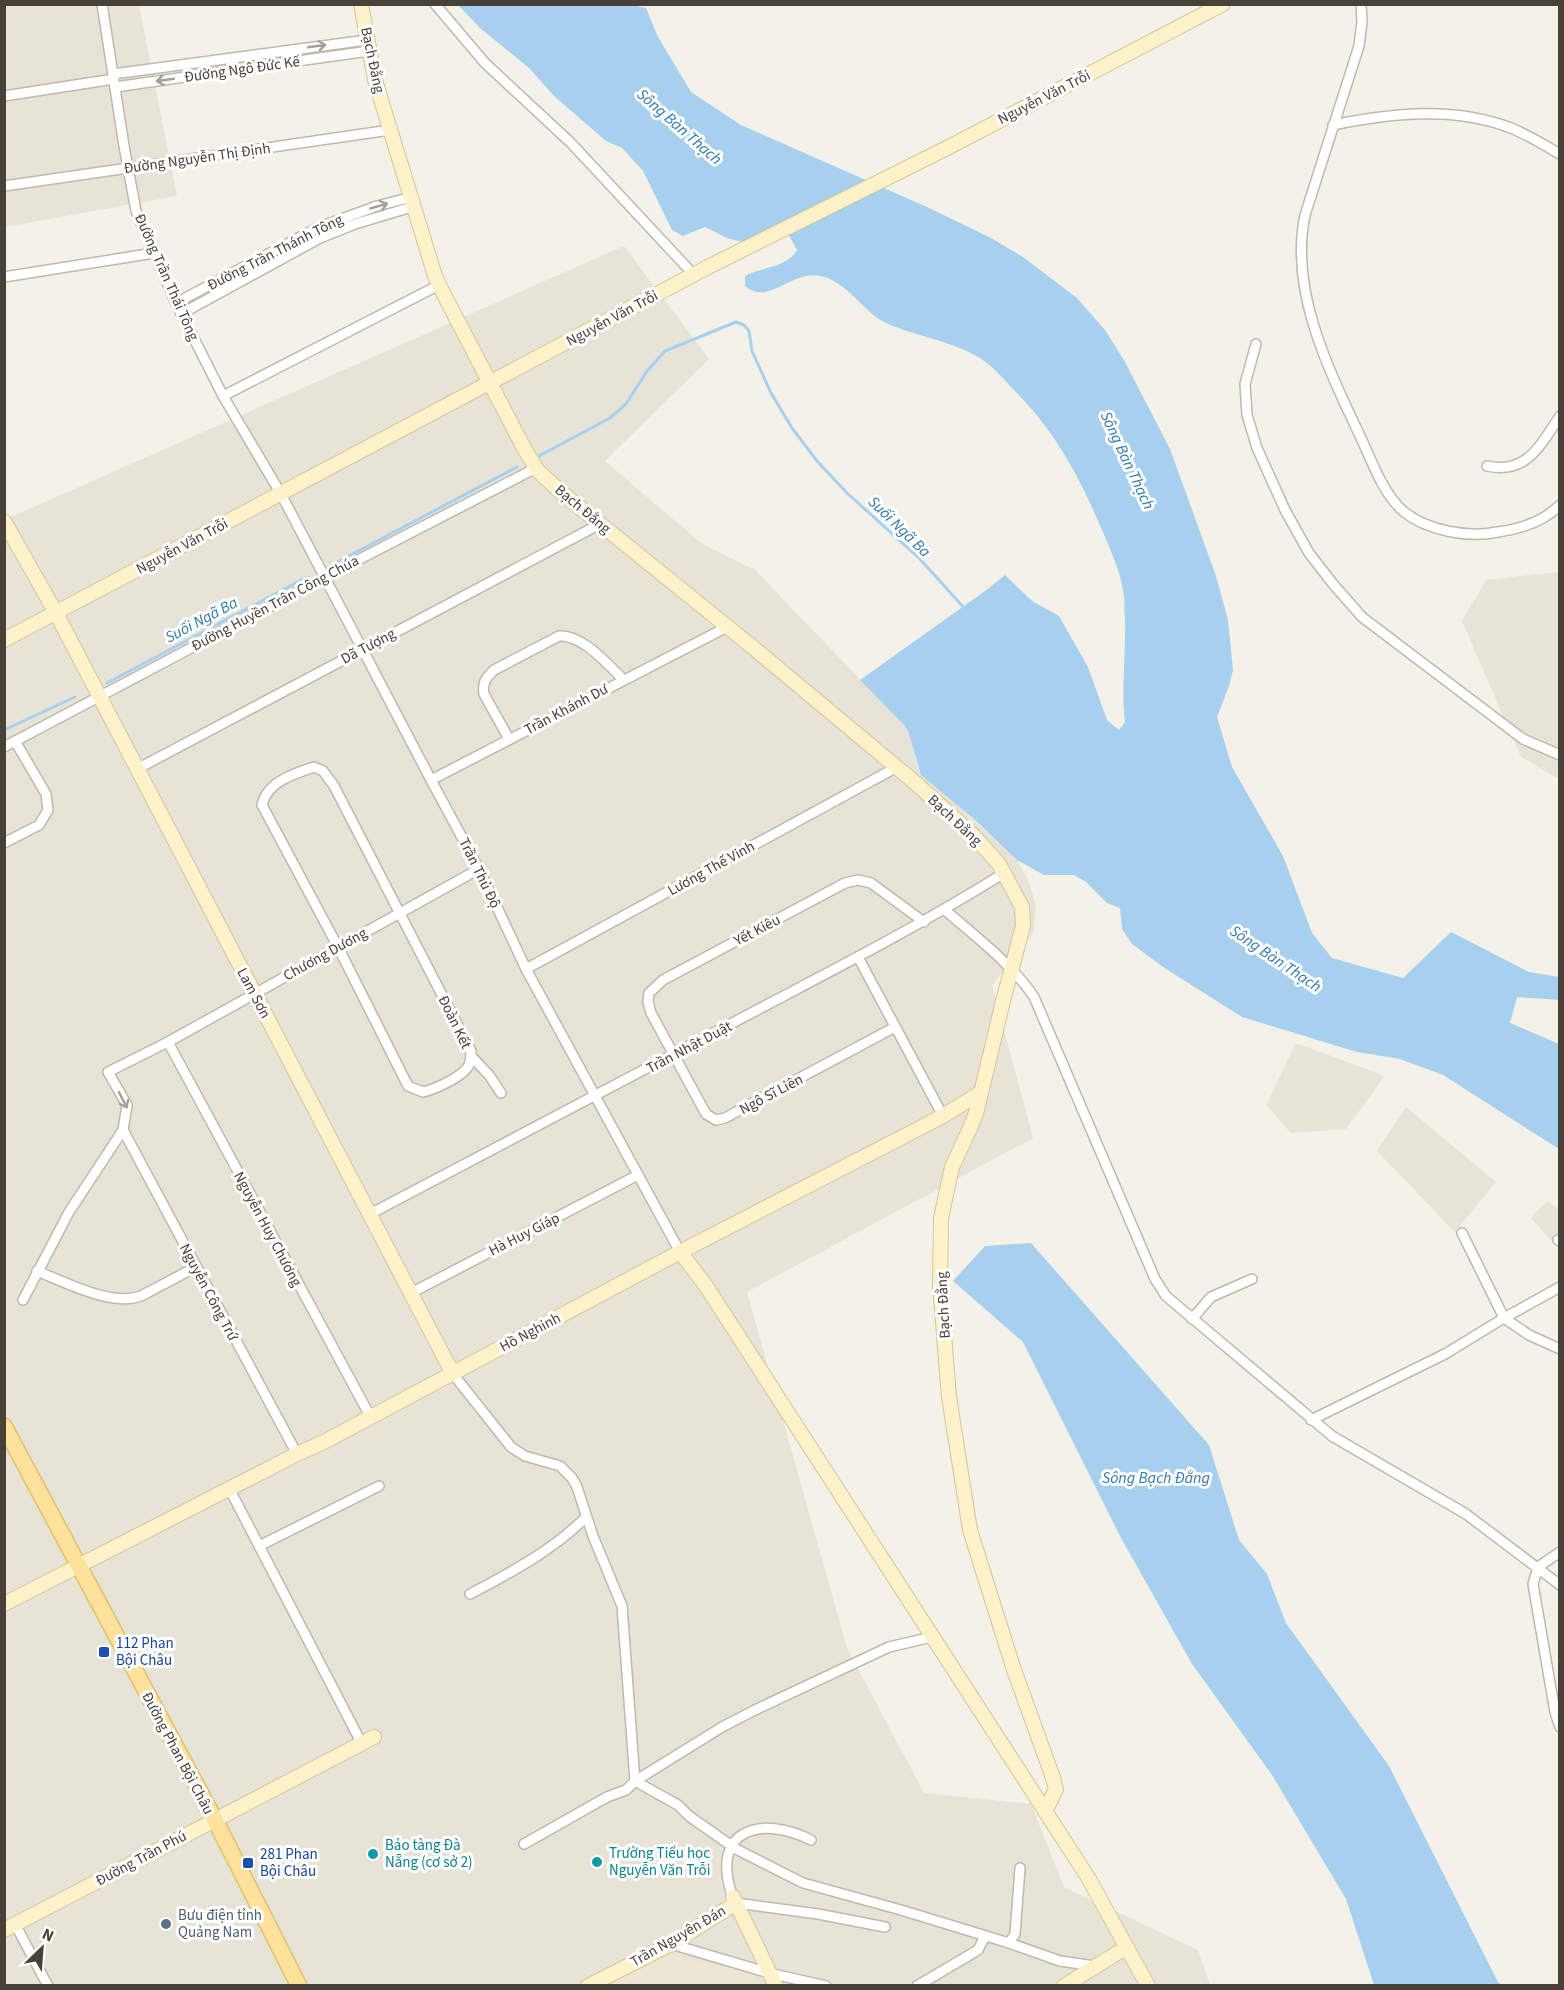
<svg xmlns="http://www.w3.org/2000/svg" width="1564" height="1990" font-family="'Source Sans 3',sans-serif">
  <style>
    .residential { fill: #e8e3d7 }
    .education { fill: #ede6d3 }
    .water { fill: #a7d0ef }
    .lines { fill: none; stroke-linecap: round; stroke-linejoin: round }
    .stream { stroke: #a7d0ef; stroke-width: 3 }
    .street-casing { stroke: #bfb9ab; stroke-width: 12 }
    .secondary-casing { stroke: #d3c599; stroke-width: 16 }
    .primary-casing { stroke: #e1c06a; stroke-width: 18 }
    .street { stroke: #fff; stroke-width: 9 }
    .secondary { stroke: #fdf2c9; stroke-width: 14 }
    .primary { stroke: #fce29a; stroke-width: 15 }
    .oneway { stroke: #a3a09b }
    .transit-dot { fill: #1a4fb4; stroke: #fff; stroke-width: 2 }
    .culture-dot { fill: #0f9aa8; stroke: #fff; stroke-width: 2 }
    .service-dot { fill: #5c6f8a; stroke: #fff; stroke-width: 2 }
    .labels { text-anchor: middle; stroke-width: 6; stroke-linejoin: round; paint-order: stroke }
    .street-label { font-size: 15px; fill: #474137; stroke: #fff }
    .transit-label { font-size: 15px; fill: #164399; stroke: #fff; text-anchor: start }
    .culture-label { font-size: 15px; fill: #0d838f; stroke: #fff; text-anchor: start }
    .service-label { font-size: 15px; fill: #4e5e75; stroke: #fff; text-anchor: start }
    .water-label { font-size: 16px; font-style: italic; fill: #3279b1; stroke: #fff }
  </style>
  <rect width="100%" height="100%" fill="#f4f1e9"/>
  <g class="residential">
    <polygon points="5,5 139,5 177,196 5,227"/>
    <polygon points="624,246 709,359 605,461 701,543 755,570 904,725 908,731 918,769 1017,860 1029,882 1036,906 1033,934 992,985 1033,1138 747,1292 847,1648 924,1793 1031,1804 1064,1887 1198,1950 1210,1985 5,1985 4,520"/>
    <polygon points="1559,572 1559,779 1521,757 1462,621 1486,580"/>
    <polygon points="1296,1043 1385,1076 1346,1129 1291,1133 1266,1105"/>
    <polygon points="1406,1107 1496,1182 1455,1232 1377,1151"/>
    <polygon points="1547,1201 1559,1209 1559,1249 1531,1218"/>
  </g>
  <polygon class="education" points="668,1954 752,1973 758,1985 607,1985"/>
  <g class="water">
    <path d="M627 4 646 8 658 37 691 92 741 125 927 207 991 238 1023 257 1077 298 1105 330 1125 362 1170 449 1216 576 1228 620 1233 670 1229 686 1217 717 1232 767 1283 856 1312 933 1332 958 1403 978 1451 932 1529 972 1559 977V1000L1517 997 1510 1023 1559 1044V1149L1443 1075 1400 1059 1357 1052 1242 1017 1163 967 1132 944 1122 929 1120 908 1107 903 1086 882 1074 875H1044L1017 860 975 820 921 775 908 731 904 725 860 680 985 591 1005 575 1032 601 1059 616 1088 667 1107 720 1119 730 1125 722C1121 688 1126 653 1125 618 1124 609 1125 599 1123 590 1120 570 1110 549 1102 530 1077 472 1055 431 1010 386 1003 378 996 370 987 363 958 341 919 338 886 323 867 314 855 294 837 283 797 256 773 310 745 286V276C761 267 787 268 797 250L783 224 742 242 727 238 705 227 683 236 672 230 643 171 622 148 606 141 554 96 529 68 480 28 458 5Z"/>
    <polygon points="1031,1243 1209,1445 1239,1540 1267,1574 1286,1623 1389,1766 1498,1982 1502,1985 1374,1985 1346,1899 1272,1775 1192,1664 1121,1538 1023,1342 953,1281 985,1246"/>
  </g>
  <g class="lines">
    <g class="stream">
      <polyline points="537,457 610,418 626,404 647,371 665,351 736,322 744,325 749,331 752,351 771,393 792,428 817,461 847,493 919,558 966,610"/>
      <polyline points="328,567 517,467"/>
      <polyline points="107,683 307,577"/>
      <polyline points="4,730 75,697"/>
    </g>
    <defs>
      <g id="street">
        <polyline points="102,4 124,146 136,211 176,303 223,396 281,494 431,780 479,869 526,969 680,1252"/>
        <polyline points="435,4 485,63 571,143 694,275"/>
        <path d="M1361 4 1362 22 1359 46 1305 215C1289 291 1329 370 1360 436 1372 461 1382 492 1403 511 1427 531 1468 538 1498 532 1520 529 1544 521 1560 505"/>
        <polyline points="113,74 367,40"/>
        <polyline points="115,87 369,51"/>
        <polyline points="4,96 114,79"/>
        <path d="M1333 125C1391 113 1454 106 1511 128 1528 135 1544 145 1560 154"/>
        <polyline points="4,186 390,130"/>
        <polyline points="4,277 154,253"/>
        <polyline points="176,303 317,228 377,206 412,197"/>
        <polyline points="181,314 320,238 355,224 415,206"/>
        <polyline points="1256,344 1245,384 1247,415 1257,448 1285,510 1309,553 1333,584 1362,617 1523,739 1560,755"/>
        <polyline points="223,396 439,285"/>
        <path d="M1487 466C1527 475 1541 444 1560 416"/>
        <path d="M509 739 484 694C482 682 486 678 494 670L559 636C582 634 607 664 623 679"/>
        <polyline points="4,747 325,577 536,468"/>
        <path d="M314 767 323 771 334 786 471 1051C471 1055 471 1061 469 1065 463 1077 435 1089 423 1092L408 1086 338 947 262 805C267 782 293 774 314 767Z"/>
        <polyline points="137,769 600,524"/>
        <polyline points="431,780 727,627"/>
        <polyline points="4,843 39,825 48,810 46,794 15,741"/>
        <path d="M945 910C977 938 1011 963 1034 997L1155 1279 1166 1296 1332 1436 1466 1514 1560 1585"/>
        <polyline points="858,957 943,1116"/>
        <polyline points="526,969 897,767"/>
        <polyline points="895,1027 725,1118 716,1120 706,1114 651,1013 648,1002 649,993 663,980 845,883 858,880 871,883 924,922"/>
        <polyline points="168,1042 370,1416"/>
        <polyline points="471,1056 489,1075 501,1093"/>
        <polyline points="123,1130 297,1454"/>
        <path d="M370 1214C488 1153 605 1090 723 1028 817 978 913 930 1004 873"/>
        <polyline points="1462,1233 1504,1318 1529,1335 1560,1349"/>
        <polyline points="1558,1240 1560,1241"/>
        <path d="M37 1271C65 1282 112 1307 141 1296L196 1267"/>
        <polyline points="411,1293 638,1175"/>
        <polyline points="23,1300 69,1212 123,1130 127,1105 108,1072 168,1042 479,869"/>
        <polyline points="1192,1319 1211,1297 1252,1279"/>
        <polyline points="453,1374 511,1447 525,1456 560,1466 572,1478 577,1487 593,1536 622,1606 635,1781 722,1727 755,1710 889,1647 932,1637"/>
        <polyline points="1311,1420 1445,1354 1504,1318 1560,1287"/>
        <polyline points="229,1488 362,1744"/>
        <polyline points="259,1546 379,1486"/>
        <polyline points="1560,1552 1538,1567 1533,1584 1555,1712 1560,1727"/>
        <path d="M470 1594C512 1572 553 1550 586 1517"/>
        <polyline points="524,1844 607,1797 626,1790 635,1781 678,1805 689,1816 736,1849 803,1883 901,1910 1009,1943 1060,1961 1095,1966"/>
        <path d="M732 1895C710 1829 761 1815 811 1840"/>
        <polyline points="736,1903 818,1914 885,1927"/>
        <polyline points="15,1924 48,1986"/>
        <polyline points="1009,1943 1015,1934 1020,1868"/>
        <polyline points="671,1944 769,1973 826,1986"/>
        <polyline points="917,1986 978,1950 985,1936"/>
      </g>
      <g id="secondary">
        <polyline points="361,4 375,80 435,276 441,289 525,450 538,471 562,493 750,645 912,780 973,835 999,864 1022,907 1023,926 1003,1001 977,1110 971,1126 952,1167 941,1218 940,1285 949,1397 970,1530 1014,1670 1052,1775 1056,1789 1045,1812"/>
        <polyline points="4,521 56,613 453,1374"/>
        <polyline points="4,640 708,267 949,147 1223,4"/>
        <polyline points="680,1252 706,1286 1089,1879 1148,1986"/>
        <polyline points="4,1604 297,1454 322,1443 680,1252 943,1116 980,1093"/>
        <polyline points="733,1897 776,1986"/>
        <polyline points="4,1930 374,1737"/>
        <polyline points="588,1986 671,1944 736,1903"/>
        <polyline points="1064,1986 1127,1947"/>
      </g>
      <polyline id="primary" points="4,1426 215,1820 299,1986"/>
    </defs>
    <use href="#street" class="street-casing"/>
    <use href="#secondary" class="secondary-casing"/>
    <use href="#primary" class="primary-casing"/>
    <use href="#street" class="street"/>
    <use href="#secondary" class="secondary"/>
    <use href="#primary" class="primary"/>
  </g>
  <defs><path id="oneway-shaft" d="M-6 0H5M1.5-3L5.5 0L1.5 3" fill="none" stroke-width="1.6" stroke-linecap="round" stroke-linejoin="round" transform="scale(1.5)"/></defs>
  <g class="oneway">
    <use href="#oneway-shaft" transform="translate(317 46) rotate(-8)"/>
    <use href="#oneway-shaft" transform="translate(165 80) rotate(172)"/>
    <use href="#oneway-shaft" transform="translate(379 206) rotate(-16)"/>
    <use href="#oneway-shaft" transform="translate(123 1100) rotate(63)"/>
  </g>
  <g class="transit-dot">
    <rect x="98" y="1646" width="12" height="12" rx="3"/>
    <rect x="242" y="1857" width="12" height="12" rx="3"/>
  </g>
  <g class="culture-dot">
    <circle cx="373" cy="1854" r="6"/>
    <circle cx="597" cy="1862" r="6"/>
  </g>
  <circle class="service-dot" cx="166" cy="1924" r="6"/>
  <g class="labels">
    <g class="street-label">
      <text transform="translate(373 60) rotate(78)" y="5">Bạch Đằng</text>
      <text transform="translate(242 69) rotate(-8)" y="5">Đường Ngô Đức Kế</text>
      <text transform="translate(1044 97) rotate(-27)" y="5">Nguyễn Văn Trỗi</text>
      <text transform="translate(197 158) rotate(-8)" y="5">Đường Nguyễn Thị Định</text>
      <text transform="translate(275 252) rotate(-27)" y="5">Đường Trần Thánh Tông</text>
      <text transform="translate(167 277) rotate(66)" y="5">Đường Trần Thái Tông</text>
      <text transform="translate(612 318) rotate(-28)" y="5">Nguyễn Văn Trỗi</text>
      <text transform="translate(583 509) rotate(40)" y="5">Bạch Đằng</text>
      <text transform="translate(182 546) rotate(-28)" y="5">Nguyễn Văn Trỗi</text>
      <text transform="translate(275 603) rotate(-28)" y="5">Đường Huyền Trân Công Chúa</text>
      <text transform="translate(368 646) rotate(-28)" y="5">Dã Tượng</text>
      <text transform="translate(566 709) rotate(-28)" y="5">Trần Khánh Dư</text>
      <text transform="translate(955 820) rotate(43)" y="5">Bạch Đằng</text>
      <text transform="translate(711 868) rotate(-29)" y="5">Lương Thế Vinh</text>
      <text transform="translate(480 873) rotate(64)" y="5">Trần Thủ Độ</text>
      <text transform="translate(757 930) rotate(-28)" y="5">Yết Kiêu</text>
      <text transform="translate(325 954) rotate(-29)" y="5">Chương Dương</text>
      <text transform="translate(254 993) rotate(62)" y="5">Lam Sơn</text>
      <text transform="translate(455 1022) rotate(64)" y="5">Đoàn Kết</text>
      <text transform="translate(689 1047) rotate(-28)" y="5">Trần Nhật Duật</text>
      <text transform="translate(771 1094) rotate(-28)" y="5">Ngô Sĩ Liên</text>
      <text transform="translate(268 1229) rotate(62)" y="5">Nguyễn Huy Chương</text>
      <text transform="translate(524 1234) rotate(-27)" y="5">Hà Huy Giáp</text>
      <text transform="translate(209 1292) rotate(62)" y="5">Nguyễn Công Trứ</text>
      <text transform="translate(943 1305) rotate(-93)" y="5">Bạch Đằng</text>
      <text transform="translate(530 1332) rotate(-28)" y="5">Hồ Nghinh</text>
      <text transform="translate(178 1753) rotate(62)" y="5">Đường Phan Bội Châu</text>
      <text transform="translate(141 1858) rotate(-28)" y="5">Đường Trần Phú</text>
      <text transform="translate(678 1936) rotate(-30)" y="5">Trần Nguyên Đán</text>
    </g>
    <g class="transit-label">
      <text x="116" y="1648">112 Phan<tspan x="116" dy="17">Bội Châu</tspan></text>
      <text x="260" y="1859">281 Phan<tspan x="260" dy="17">Bội Châu</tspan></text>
    </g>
    <g class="culture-label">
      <text x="385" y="1850">Bảo tàng Đà<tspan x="385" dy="17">Nẵng (cơ sở 2)</tspan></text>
      <text x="609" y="1858">Trường Tiểu học<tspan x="609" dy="17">Nguyễn Văn Trỗi</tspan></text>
    </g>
    <g class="service-label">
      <text x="178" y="1920">Bưu điện tỉnh<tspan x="178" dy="17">Quảng Nam</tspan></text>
    </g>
    <g class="water-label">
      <text transform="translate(680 126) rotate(41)" y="6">Sông Bàn Thạch</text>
      <text transform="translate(1128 460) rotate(65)" y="6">Sông Bàn Thạch</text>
      <text transform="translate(900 526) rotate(44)" y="6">Suối Ngã Ba</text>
      <text transform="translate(201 619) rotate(-28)" y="6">Suối Ngã Ba</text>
      <text transform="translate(1276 958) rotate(34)" y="6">Sông Bàn Thạch</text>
      <text x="1156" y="1483">Sông Bạch Đằng</text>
    </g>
  </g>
  <rect width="1564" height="1990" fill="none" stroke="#474137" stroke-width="12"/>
  <g transform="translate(42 1948) rotate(25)" stroke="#ffffff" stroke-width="4.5" paint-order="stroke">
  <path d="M0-4.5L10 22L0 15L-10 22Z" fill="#474137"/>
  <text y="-9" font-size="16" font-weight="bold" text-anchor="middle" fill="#474137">N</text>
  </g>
</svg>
